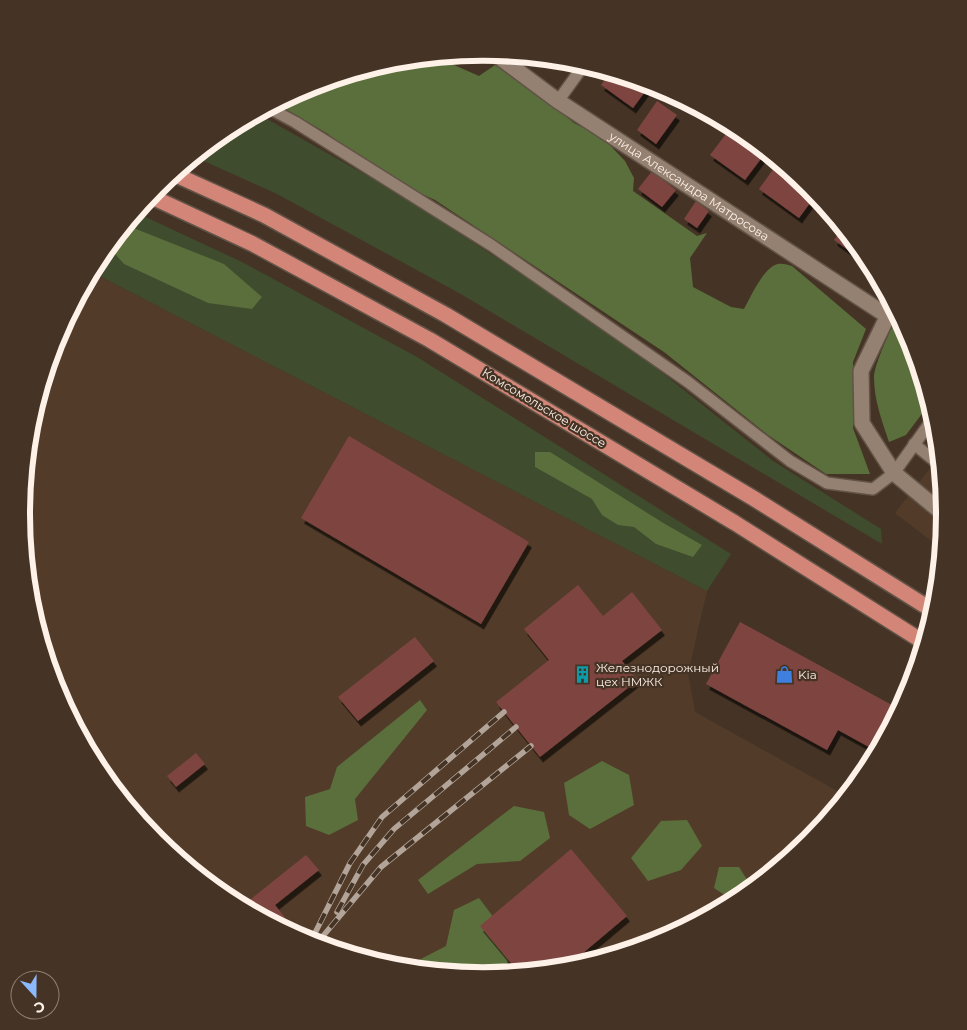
<svg xmlns="http://www.w3.org/2000/svg" width="967" height="1030" font-family="Montserrat,sans-serif">
  <style>
    .built { fill: #523c29 }
    .green { fill: #3f4c2d }
    .forest { fill: #5a6f3c }
    .building { fill: #7e4540; filter: url(#shadow) }
    .lines { fill: none; stroke-linecap: round; stroke-linejoin: round }
    .lane-casing { stroke: #625347; stroke-width: 14 }
    .street-casing { stroke: #625347; stroke-width: 18 }
    .primary-casing { stroke: #625347; stroke-width: 18 }
    .lane { stroke: #958171; stroke-width: 11 }
    .street { stroke: #958171; stroke-width: 15 }
    .primary { stroke: #d38678; stroke-width: 15 }
    .rail-casing { stroke: #b2a498; stroke-width: 5.5 }
    .rail { stroke: #453425; stroke-width: 4; stroke-dasharray: 11; stroke-linecap: butt }
    .labels { text-anchor: middle; stroke-width: 4.5; stroke-linejoin: round; paint-order: stroke }
    .street-label { font-size: 12px; fill: #fdf1e8; stroke: #453425 }
    .poi-label { font-size: 12px; fill: #fdf1e8; stroke: #453425; text-anchor: start }
    .rim { fill: none; stroke: #fdf1e8; stroke-width: 6 }
  </style>
  <defs>
    <filter id="shadow"><feDropShadow dx="3" dy="5.5" stdDeviation="0" flood-color="#0009"/></filter>
  </defs>
  <rect width="100%" height="100%" fill="#453425"/>
  <g class="built">
    <polygon points="92,272 707,591 688,673 695,712 837,791 850,794 810,842 740,900 660,942 573,968 483,977 393,968 306,942 226,899 156,842 99,772 56,692 30,605 21,515 30,425 57,338"/>
    <polygon points="940,456 946,515 942,549 895,513"/>
  </g>
  <g class="green">
    <polygon points="258,114 396,192 616,336 773,461 881,529 882,544 459,293 277,194 195,157 227,130"/>
    <polygon points="137,213 242,262 417,357 731,554 707,591 92,272 99,258"/>
  </g>
  <g class="forest">
    <path d="M436 57 479 76 495 65 545 99 574 123 602 137 625 161 634 178 633 191 697 236 707 233 690 258 693 287 731 307 744 309C750 298 762 272 773 266 779 262 786 264 792 266L866 329 853 362V428L870 474H826L768 435 664 352 435 200 370 170 328 134 277 104 307 88 394 62Z"/>
    <polygon points="126,225 224,264 262,297 252,309 208,303 124,264 109,247"/>
    <path d="M898 315 911 338 930 403 906 435 889 442C882 421 874 400 874 377 874 365 892 326 898 315Z"/>
    <polygon points="535,452 550,452 665,524 702,545 693,557 656,544 634,527 618,525 602,515 592,499 535,467"/>
    <polygon points="420,700 427,710 355,799 358,820 329,835 306,826 305,797 330,789 337,767"/>
    <polygon points="602,761 629,775 634,805 590,829 569,815 564,783"/>
    <polygon points="514,806 544,812 550,838 520,861 477,864 428,894 418,880"/>
    <polygon points="687,820 702,846 681,870 648,881 631,858 661,821"/>
    <polygon points="719,867 739,867 753,889 735,902 714,888"/>
    <polygon points="479,898 510,939 506,975 483,977 411,970 417,961 446,946 454,910"/>
  </g>
  <g class="building">
    <polygon points="610,73 650,85 633,108 601,85"/>
    <polygon points="657,101 677,115 656,144 637,130"/>
    <polygon points="732,126 741,131 766,152 745,180 710,155"/>
    <polygon points="777,164 805,184 816,195 799,218 759,189"/>
    <polygon points="652,171 676,190 662,207 638,189"/>
    <polygon points="696,201 709,211 697,228 684,219"/>
    <polygon points="843,228 868,258 871,263 869,265 834,240"/>
    <polygon points="349,436 529,542 481,624 301,518"/>
    <polygon points="578,585 603,616 632,592 662,630 622,661 638,680 540,757 496,702 549,660 524,629"/>
    <polygon points="740,622 901,710 878,752 838,730 827,750 706,684"/>
    <polygon points="415,637 434,661 358,721 338,697"/>
    <polygon points="196,753 205,764 176,787 167,776"/>
    <polygon points="571,849 627,916 564,969 520,974 480,926"/>
    <polygon points="306,855 319,870 275,905 291,925 284,930 241,907"/>
  </g>
  <g class="lines">
    <defs>
      <g id="lane">
        <polyline points="558,101 584,65"/>
        <polyline points="269,108 295,122 491,245 688,382 790,461 827,483 873,489 894,473 934,417"/>
        <polyline points="914,444 941,466"/>
      </g>
      <g id="street">
        <path id="s1" d="M495 54 558 101 886 315"/>
        <polyline points="893,305 861,371 862,423 894,473 946,516"/>
      </g>
      <g id="primary">
        <polyline points="174,174 264,215 446,315 753,498 935,612"/>
        <polyline points="150,196 253,244 430,340 735,523 925,643"/>
      </g>
    </defs>
    <use href="#lane" class="lane-casing"/>
    <use href="#street" class="street-casing"/>
    <use href="#primary" class="primary-casing"/>
    <use href="#lane" class="lane"/>
    <use href="#street" class="street"/>
    <use href="#primary" class="primary"/>
    <defs>
      <g id="rail">
        <polyline points="337,912 363,865 394,829 516,727"/>
        <polyline points="310,943 350,863 382,817 504,712"/>
        <polyline points="317,945 323,936 381,867 531,746"/>
      </g>
    </defs>
    <use href="#rail" class="rail-casing"/>
    <use href="#rail" class="rail"/>
  </g>
  <defs>
    <symbol id="building-bare" viewBox="-9 -9 18 18"><path d="M-4-6H4V6H1V3H-1V6H-4ZM-2.5-4.3h1.7v1.8h-1.7ZM.8-4.3h1.7v1.8H.8ZM-2.5-1h1.7V.8h-1.7ZM.8-1h1.7V.8H.8Z" fill="#0f9aa8" stroke="#453425" stroke-width="2.5" paint-order="stroke"/></symbol>
    <symbol id="shop-bare" viewBox="-9 -9 18 18"><path d="M-5-2.5h2.3a2.7 3.5 0 0 1 5.4 0H5L5.5 6h-11ZM-1.5-2.5h3a1.5 2.3 0 0 0-3 0Z" fill="#3f7fe0" stroke="#453425" stroke-width="2.5" paint-order="stroke"/></symbol>
  </defs>
  <g fill-rule="evenodd">
    <use href="#building-bare" x="570" y="662" width="25" height="25"/>
    <use href="#shop-bare" x="772" y="662" width="25" height="25"/>
  </g>
  <g class="labels">
    <g class="street-label">
      <text dy="4" stroke="none"><textPath href="#s1" startOffset="235">улица Александра Матросова</textPath></text>
      <text transform="translate(544 408) rotate(31)" y="4">Комсомольское шоссе</text>
    </g>
    <g class="poi-label">
      <text x="596" y="672">Железнодорожный<tspan x="596" dy="14">цех НМЖК</tspan></text>
      <text x="798" y="679">Kia</text>
    </g>
  </g>
  <path d="M0 0H967V1030H0ZM30 514a453 453 0 1 1 906 0a453 453 0 1 1-906 0Z" fill="#453425" fill-rule="evenodd"/>
  <path class="rim" d="M30 514a453 453 0 1 1 906 0a453 453 0 1 1-906 0Z"/>
  <g transform="translate(35 995) rotate(159)"><circle r="24" fill="#453425" stroke="#8f8073"/>
  <path d="M0-4L9 19L0 12L-9 19Z" fill="#8cb9fc"/>
  <text y="-8" font-size="14" font-weight="bold" text-anchor="middle" fill="#fdf1e8">С</text>
  </g>
</svg>
